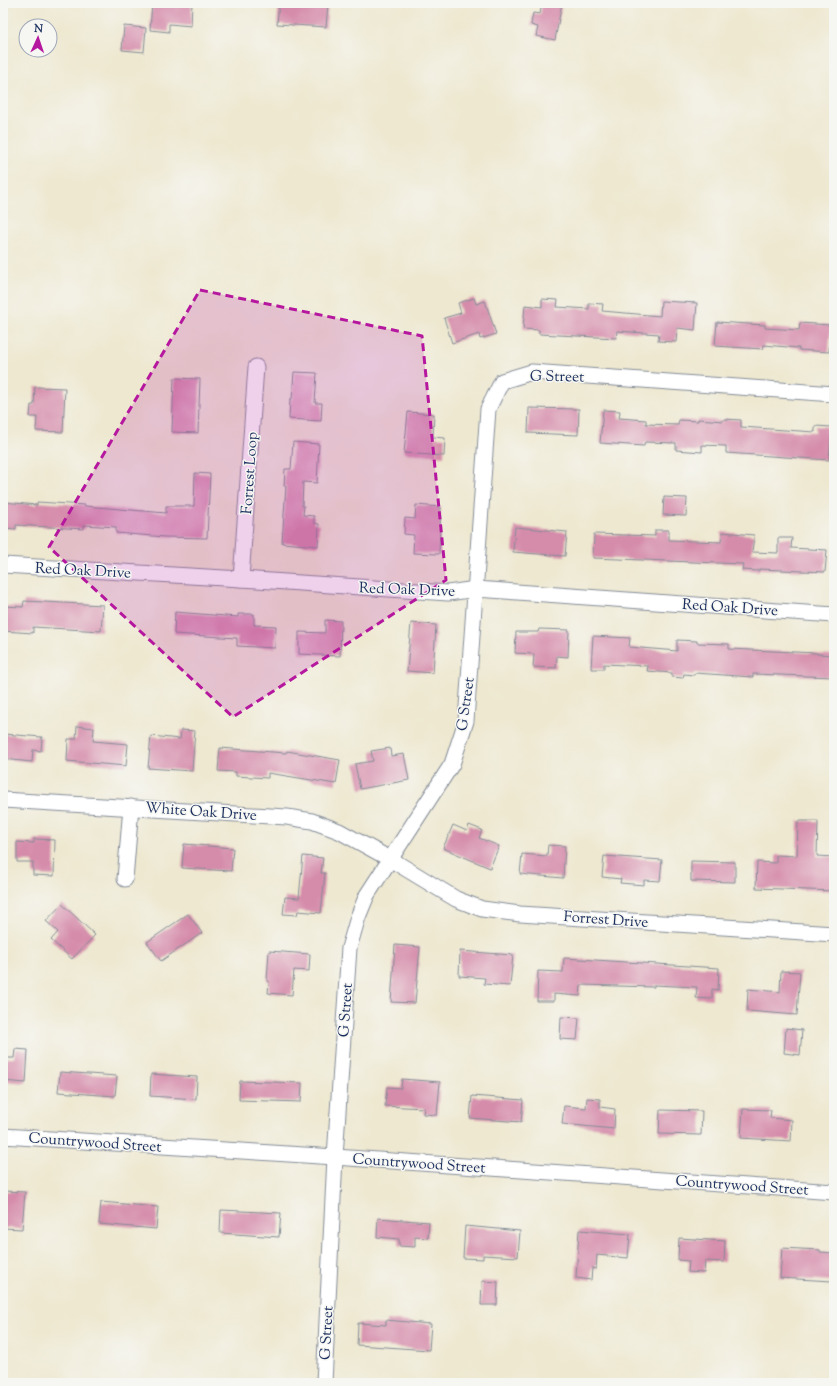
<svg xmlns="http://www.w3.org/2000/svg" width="837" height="1386" font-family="'Sorts Mill Goudy',serif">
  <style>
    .building { fill: #d58caa }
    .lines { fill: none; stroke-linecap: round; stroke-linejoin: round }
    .minor-casing { stroke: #848c97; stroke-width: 17 }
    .minor { stroke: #fff; stroke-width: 15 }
    .marked { fill: #b5179e; fill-opacity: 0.2; stroke: #b5179e; stroke-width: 3; stroke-dasharray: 8 5; stroke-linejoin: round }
    .labels { text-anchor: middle; stroke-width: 3; stroke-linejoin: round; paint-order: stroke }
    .street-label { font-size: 15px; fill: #1b2f5e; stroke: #f6f6f2 }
  </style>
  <rect width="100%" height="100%" fill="#f6f6f2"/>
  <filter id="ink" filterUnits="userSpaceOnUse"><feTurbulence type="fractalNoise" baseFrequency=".025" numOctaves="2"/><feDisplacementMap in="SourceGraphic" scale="8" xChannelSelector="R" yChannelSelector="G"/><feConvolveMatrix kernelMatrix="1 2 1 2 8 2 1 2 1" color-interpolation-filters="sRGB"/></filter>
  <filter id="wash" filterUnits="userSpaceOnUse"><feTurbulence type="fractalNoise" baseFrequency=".012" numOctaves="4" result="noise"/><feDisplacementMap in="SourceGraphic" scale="16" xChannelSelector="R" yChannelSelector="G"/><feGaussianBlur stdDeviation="0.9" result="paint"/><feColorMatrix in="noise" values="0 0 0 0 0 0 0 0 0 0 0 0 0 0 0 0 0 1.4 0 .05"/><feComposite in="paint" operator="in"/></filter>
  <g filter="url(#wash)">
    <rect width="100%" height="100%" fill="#eee8d0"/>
    <g id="blocks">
      <g class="building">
        <polygon points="152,3 192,3 191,26 169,24 169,32 150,30"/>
        <polygon points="279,3 328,3 326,27 277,24"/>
        <polygon points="542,3 562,3 555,40 536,36 538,27 531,25 533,13 540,14"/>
        <polygon points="124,26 146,28 144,52 122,50"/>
        <polygon points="474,298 476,304 485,301 496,334 480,339 479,334 452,343 444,318 461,313 458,303"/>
        <polygon points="542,299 558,300 557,307 589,309 589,303 603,304 602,311 660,316 661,301 697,303 695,330 677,328 676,342 658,341 659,334 617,331 616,338 539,334 539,330 523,329 525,305 542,307"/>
        <polygon points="717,322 765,325 765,328 799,330 800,323 831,325 829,352 799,350 799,348 764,345 763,349 715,346"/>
        <polygon points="294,372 317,373 315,403 322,403 321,421 289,419 290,399 292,399"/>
        <polygon points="174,378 200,379 198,433 172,432"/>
        <polygon points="35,387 65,388 63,432 36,431 37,417 30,417 31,405 34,405"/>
        <polygon points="529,408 579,409 578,435 528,433"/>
        <polygon points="603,410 620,411 619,418 646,420 646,424 678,425 679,420 698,421 698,419 723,421 724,419 741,420 741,427 785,430 815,432 815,426 832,427 829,460 726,453 726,446 702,445 702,452 676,450 676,443 645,442 644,446 600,443"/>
        <polygon points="408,412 434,414 433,437 445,438 444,456 404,453"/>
        <polygon points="293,442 319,444 317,483 303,482 302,506 304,506 303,515 314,516 314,523 319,524 318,546 282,543 286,486 284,486 285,469 291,469"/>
        <polygon points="195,473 210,474 207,538 165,537 116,533 116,527 84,525 84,529 16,525 16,529 3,528 3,502 37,505 37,502 85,505 85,506 166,513 166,506 194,506"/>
        <polygon points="664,497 687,498 686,516 663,515"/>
        <polygon points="416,505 441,507 439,554 413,553 414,535 404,534 405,518 415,519"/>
        <polygon points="515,527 567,532 565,556 513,552"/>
        <polygon points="655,530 669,530 669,540 721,542 722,532 754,535 752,552 778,553 778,538 792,538 791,548 827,550 825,572 759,569 759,571 742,570 743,564 593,558 594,534 655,536"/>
        <polygon points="24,601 103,605 101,631 33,627 33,633 3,631 3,606 23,607"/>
        <polygon points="175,612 238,617 238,614 254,614 254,625 276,626 275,648 237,646 237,638 174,634"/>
        <polygon points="325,620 341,621 340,656 299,654 299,632 325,633"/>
        <polygon points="411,623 436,625 433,673 407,671"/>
        <polygon points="539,629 569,630 568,657 557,656 556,668 533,667 534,654 515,653 516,632 538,632"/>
        <polygon points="593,636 630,638 629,647 677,651 677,640 697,641 697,643 729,644 729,649 817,653 817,654 834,655 834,677 753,674 753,677 695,673 694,675 684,674 683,678 672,677 672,673 647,671 648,666 604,664 604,669 591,669"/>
        <polygon points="77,726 94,728 93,741 128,744 126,766 67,761 68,739 76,739"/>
        <polygon points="181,730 195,731 192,771 148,768 151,736 180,739"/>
        <polygon points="3,734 42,737 41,751 33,750 32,762 3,759"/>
        <polygon points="220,748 286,753 287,751 340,760 336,784 268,773 268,778 236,776 236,772 218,771"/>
        <polygon points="390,748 391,756 404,754 409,780 360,789 355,764 373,761 371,751"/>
        <polygon points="798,821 818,821 817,856 834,857 834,891 756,888 757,862 776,863 776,855 797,856"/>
        <polygon points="453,825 467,831 469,825 482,830 479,838 499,846 490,868 443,848"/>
        <polygon points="34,839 55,840 54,876 33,875 33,862 17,862 17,842 34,843"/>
        <polygon points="184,844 233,848 231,871 182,868"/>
        <polygon points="548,845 565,846 563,878 520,874 522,854 547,856"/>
        <polygon points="303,856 323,858 321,873 325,873 321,913 298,911 297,915 283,914 285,897 299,898"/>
        <polygon points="604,856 662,860 660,881 644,880 644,885 620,883 621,879 602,877"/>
        <polygon points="691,861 735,862 735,882 691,881"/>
        <polygon points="62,904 95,935 72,959 51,940 58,932 46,921"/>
        <polygon points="188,914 202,933 161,961 147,942"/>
        <polygon points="395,945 420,947 415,1003 391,1002"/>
        <polygon points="269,951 310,954 309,971 294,970 292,995 268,993 269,981 267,981"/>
        <polygon points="460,951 513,955 510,986 484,984 485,978 459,976"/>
        <polygon points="564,958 719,968 718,990 712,989 712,999 696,998 697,987 654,985 654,987 581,985 580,996 554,994 554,1001 537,1001 538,971 563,972"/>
        <polygon points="781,971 800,972 797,1015 747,1011 748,989 780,992"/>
        <polygon points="561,1017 579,1018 577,1040 560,1039"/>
        <polygon points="786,1028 802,1030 800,1055 784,1053"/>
        <polygon points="15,1049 28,1050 26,1083 3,1081 3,1058 14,1058"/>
        <polygon points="60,1072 117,1076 115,1096 58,1092"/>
        <polygon points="151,1074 197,1077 196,1099 150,1096"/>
        <polygon points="402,1079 440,1082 437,1115 423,1114 424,1108 385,1106 387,1087 401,1088"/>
        <polygon points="240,1081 302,1083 301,1102 239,1100"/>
        <polygon points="472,1096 523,1100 521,1122 470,1118"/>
        <polygon points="587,1098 600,1099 600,1107 615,1109 614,1129 562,1124 564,1106 586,1108"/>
        <polygon points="743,1109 771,1110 770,1118 792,1120 791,1141 741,1138"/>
        <polygon points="660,1110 702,1111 701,1135 659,1134"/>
        <polygon points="3,1191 25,1192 22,1229 3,1228"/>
        <polygon points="101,1202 158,1207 156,1229 99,1224"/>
        <polygon points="221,1210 281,1213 279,1237 220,1233"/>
        <polygon points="378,1218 429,1222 428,1238 415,1237 415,1247 399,1246 399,1239 377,1237"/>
        <polygon points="465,1226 520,1231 518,1257 483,1255 483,1259 463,1258"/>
        <polygon points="579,1230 630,1234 628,1258 597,1255 596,1269 592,1268 591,1280 576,1278"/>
        <polygon points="679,1238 725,1241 724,1262 705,1261 704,1273 688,1272 689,1261 678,1260"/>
        <polygon points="782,1248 820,1250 820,1252 834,1253 832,1281 780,1278"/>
        <polygon points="482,1281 498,1282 497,1305 481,1305"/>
        <polygon points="386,1320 431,1324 429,1350 357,1345 358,1323 386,1325"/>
      </g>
    </g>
  </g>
  <g filter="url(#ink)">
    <use href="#blocks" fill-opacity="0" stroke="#848c97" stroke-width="1"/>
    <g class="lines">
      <defs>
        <g id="minor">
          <polyline points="3,565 241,579 448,593 476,589 834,615"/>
          <polyline points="241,579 256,367"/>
          <polyline points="3,800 287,817 312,821 339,831 390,859 456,899 482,909 520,914 834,934"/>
          <polyline points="125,879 131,807"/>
          <polyline points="3,1136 335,1157 834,1192"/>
          <polyline points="324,1383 335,1157 349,948 358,917 367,895 452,764 466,721 488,409 502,381 532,372 834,394"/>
        </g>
      </defs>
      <use href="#minor" class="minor-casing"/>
      <use href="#minor" class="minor"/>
    </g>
  </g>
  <path class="marked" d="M200 290 422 336 446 580 233 717 49 547Z"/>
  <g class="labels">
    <g class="street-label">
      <text transform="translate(557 376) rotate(1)" y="5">G Street</text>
      <text transform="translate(249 473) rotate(-86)" y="5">Forrest Loop</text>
      <text transform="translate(83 570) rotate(3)" y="5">Red Oak Drive</text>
      <text transform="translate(407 589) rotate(2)" y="5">Red Oak Drive</text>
      <text transform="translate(730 607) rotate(4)" y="5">Red Oak Drive</text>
      <text transform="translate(465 704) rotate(-82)" y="5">G Street</text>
      <text transform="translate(201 811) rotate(4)" y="5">White Oak Drive</text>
      <text transform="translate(606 919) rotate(4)" y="5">Forrest Drive</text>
      <text transform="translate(345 1010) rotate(-86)" y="5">G Street</text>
      <text transform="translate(95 1142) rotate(4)" y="5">Countrywood Street</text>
      <text transform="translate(419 1163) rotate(4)" y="5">Countrywood Street</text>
      <text transform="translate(742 1185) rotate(4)" y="5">Countrywood Street</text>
      <text transform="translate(326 1333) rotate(-87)" y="5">G Street</text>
    </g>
  </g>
  <rect width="837" height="1386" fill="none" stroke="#f6f6f2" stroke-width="16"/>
  <g transform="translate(38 38) rotate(3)"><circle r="19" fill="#f6f6f2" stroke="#9ea6b7"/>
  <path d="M0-3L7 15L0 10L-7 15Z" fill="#b5179e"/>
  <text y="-6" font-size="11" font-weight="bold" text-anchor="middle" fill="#1b2f5e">N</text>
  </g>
</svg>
